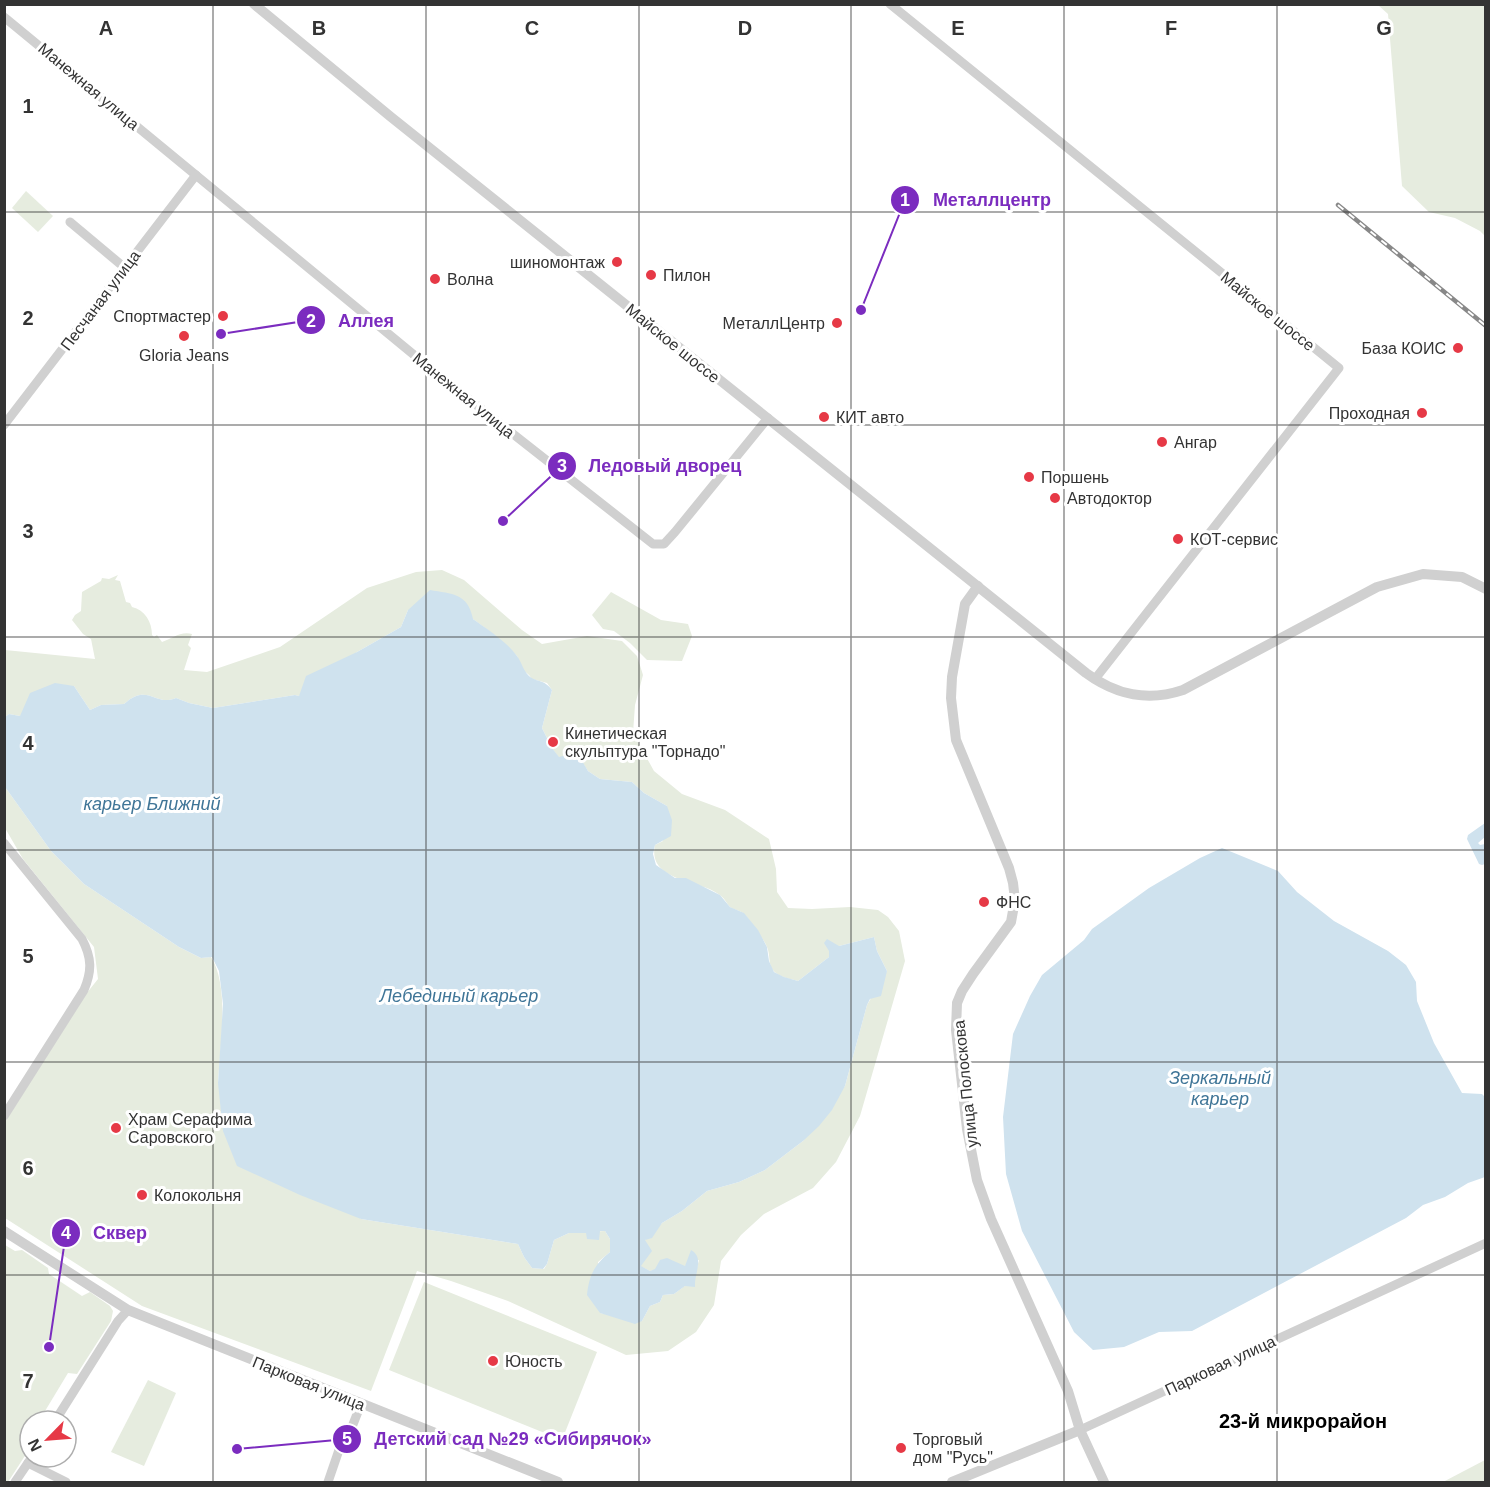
<svg xmlns="http://www.w3.org/2000/svg" width="1490" height="1487" font-family="Helvetica,sans-serif">
  <style>
    .green { fill: #e6ecdf }
    .water { fill: #cfe2ee }
    .lines { fill: none; stroke-linecap: round; stroke-linejoin: round }
    .minor { stroke: #d0d0d0; stroke-width: 9 }
    .tertiary { stroke: #d0d0d0; stroke-width: 10 }
    .rail-casing { stroke: #888; stroke-width: 4.5 }
    .rail { stroke: #fff; stroke-width: 2; stroke-dasharray: 7; stroke-linecap: butt }
    .grid { fill: none; stroke: #333; stroke-width: 1.5; stroke-opacity: 0.55 }
    .poi-dot { fill: #e63946; stroke: #fff; stroke-width: 2 }
    .labels { text-anchor: middle; stroke-width: 6; stroke-linejoin: round; paint-order: stroke }
    .street-label { font-size: 16px; fill: #333; stroke: #fff }
    .poi-label { font-size: 16px; fill: #333; stroke: #fff; text-anchor: start }
    .water-label { font-size: 18px; font-style: italic; fill: #3f7597; stroke: #fff }
    .quarter-label { font-size: 20px; font-weight: bold; fill: #000; stroke: #fff }
    .grid-label { font-size: 20px; text-anchor: middle; font-weight: bold; fill: #333; stroke: #fff; stroke-width: 6; stroke-linejoin: round; paint-order: stroke }
    .leader { fill: none; stroke: #7b2cbf; stroke-width: 2 }
    .callout-dot { fill: #7b2cbf; stroke: #fff; stroke-width: 2 }
    .mark-label { font-size: 18px; text-anchor: middle; font-weight: bold; fill: #fff }
    .callout-label { font-size: 18px; text-anchor: middle; font-weight: bold; fill: #7b2cbf; stroke: #fff; stroke-width: 6; stroke-linejoin: round; paint-order: stroke }
  </style>
  <rect width="100%" height="100%" fill="#fff"/>
  <g class="green">
    <polygon points="1378,5 1485,5 1485,236 1480,231 1455,218 1429,212 1402,186 1388,14"/>
    <polygon points="26,191 53,216 38,232 12,208"/>
    <path d="M442 570 464 580 522 630 542 644 587 636 622 641 637 656 643 675 635 705 633 733 654 771 682 794 725 810 769 839 776 869 777 892 788 908 812 909 850 907 878 910 888 917 899 931 905 961 860 1116 836 1162 813 1188 764 1214 741 1235 721 1261 714 1305 696 1332 668 1351 626 1355 508 1301 451 1281 417 1271 371 1391 142 1306 5 1218V1122L86 994 98 979 94 947 23 859 5 828V787L51 851 84 884 179 947 201 958 211 957C230 987 220 1047 218 1083L361 1219 518 1244 524 1257 532 1268 544 1269 547 1264 554 1240 569 1233 605 1231 610 1239V1252L598 1262 600 1313 642 1321 650 1306 660 1302 663 1295 674 1294 694 1279 699 1260 685 1266 659 1265 655 1270 650 1271 640 1266 645 1240 662 1223 682 1211 707 1191 739 1182 765 1170 803 1141 845 1086 867 1005 887 971 877 951 874 937 839 946 829 951V957L798 981C791 979 783 978 776 973 767 966 771 956 767 947 765 941 748 917 743 913 739 910 734 910 730 907 727 904 725 899 721 896 702 879 647 883 655 845L663 841 667 806 644 793 632 782 600 779 588 771 577 754H570L559 758 552 748 542 728 552 690 547 683 532 679 529 675 523 670 517 656 497 637 473 619 408 610 401 627 357 652 299 696 295 695 213 708 189 703 176 698C155 707 148 682 124 704L101 705 90 710 74 686 20 716 9 714 5 717V650L95 659 91 639 83 634 72 620 75 615 81 611 82 592 101 581 102 578 109 579 118 575 115 580 120 581 126 602 130 603 132 607C145 610 152 622 152 635L154 637 157 635 162 642C172 639 180 631 192 634L188 645 191 648 184 670 207 672 280 647 367 588 416 572Z"/>
    <polygon points="611,592 661,620 688,624 692,636 682,661 647,660 630,643 614,631 603,629 592,615"/>
    <polygon points="5,1245 15,1251 22,1250 48,1268 49,1274 82,1296 90,1292 110,1306 113,1311 111,1321 77,1374 68,1373 39,1421 30,1421 30,1448 8,1482 4,1482"/>
    <polygon points="424,1282 597,1352 562,1440 389,1370"/>
    <polygon points="148,1380 176,1393 144,1466 111,1452"/>
    <polygon points="1485,1460 1485,1482 1443,1482"/>
  </g>
  <g class="water">
    <path d="M430 590C452 594 468 593 473 619 488 630 506 641 517 656 522 663 523 670 529 676 538 683 544 679 552 690L542 728 552 748 559 757 570 754H578L588 771 600 779 632 782 644 793 667 806 672 820 671 836 655 845 653 854 656 865 675 878H686L720 895 730 907 744 913 758 930 767 947 769 961 774 972 784 977 798 981 829 957V951L824 943 827 939 839 946 874 937 877 951 887 971 881 996 870 999 867 1005 845 1086 832 1110 819 1126 803 1141 765 1170 739 1182 707 1191 682 1211 662 1223 652 1238 645 1240 652 1251 641 1266 650 1271 655 1269 660 1260 667 1258 685 1266 691 1250C705 1258 694 1273 695 1287L685 1286 674 1294 663 1295 660 1302 650 1306 642 1321 635 1324 600 1313 587 1295C589 1275 595 1264 610 1252V1239L605 1231H600L599 1240 587 1239 586 1233H569L554 1240 547 1264 543 1269 532 1268 524 1257 518 1244 361 1219 300 1195 237 1166 223 1131 218 1083 223 1004 219 971 212 957 201 958 179 947 84 884 51 851 5 787V717L9 714 20 716 30 693 55 683 74 686 90 710 101 705 124 704C148 682 155 707 176 698L189 703 213 708 295 695 299 696 306 676 357 652 401 627 408 610Z"/>
    <polygon points="1485,823 1485,837 1478,843 1480,845 1485,844 1485,864 1482,865 1479,864 1467,839 1468,835"/>
    <polygon points="1222,848 1278,871 1297,892 1334,921 1388,951 1406,965 1416,982 1417,1001 1434,1043 1462,1093 1482,1094 1485,1097 1485,1177 1468,1183 1445,1197 1423,1205 1406,1218 1192,1331 1159,1332 1124,1347 1093,1350 1074,1332 1022,1231 1006,1174 1003,1117 1013,1034 1030,996 1042,975 1084,940 1092,929 1149,888 1200,858"/>
  </g>
  <g class="lines">
    <g class="minor">
      <polyline points="890,4 1339,368 1095,679"/>
      <polyline points="4,17 442,378 653,544 664,544 675,532 768,418"/>
      <polyline points="70,222 125,268"/>
      <polyline points="4,425 196,175"/>
      <path d="M4 843 82 939C92 958 92 971 84 990L4 1116"/>
      <polyline points="55,1421 118,1321 128,1310"/>
      <polyline points="1080,1430 1486,1243"/>
      <polyline points="28,1463 66,1482"/>
      <polyline points="15,1482 32,1457"/>
      <polyline points="328,1482 340,1447 348,1437 361,1404"/>
    </g>
    <g class="tertiary">
      <path d="M254 4 391 117 1086 673C1116 695 1147 702 1183 690L1377 587 1423 574 1462 577 1486 589"/>
      <polyline points="978,586 965,604 952,677 951,698 956,740 1009,868 1013,883 1015,900 1011,922 973,974 962,991 957,1003 956,1030 967,1129 977,1180 991,1219 1068,1391 1080,1430 1104,1482"/>
      <polyline points="4,1231 128,1310 558,1482"/>
      <polyline points="952,1482 1080,1430"/>
    </g>
    <defs>
      <polyline id="rail" points="1338,205 1486,326"/>
    </defs>
    <use href="#rail" class="rail-casing"/>
    <use href="#rail" class="rail"/>
  </g>
  <path class="grid" d="M213 4V1482M426 4V1482M639 4V1482M851 4V1482M1064 4V1482M1277 4V1482M4 212H1486M4 425H1486M4 637H1486M4 850H1486M4 1062H1486M4 1275H1486"/>
  <g class="poi-dot">
    <circle cx="617" cy="262" r="6"/>
    <circle cx="651" cy="275" r="6"/>
    <circle cx="435" cy="279" r="6"/>
    <circle cx="223" cy="316" r="6"/>
    <circle cx="837" cy="323" r="6"/>
    <circle cx="184" cy="336" r="6"/>
    <circle cx="1458" cy="348" r="6"/>
    <circle cx="1422" cy="413" r="6"/>
    <circle cx="824" cy="417" r="6"/>
    <circle cx="1162" cy="442" r="6"/>
    <circle cx="1029" cy="477" r="6"/>
    <circle cx="1055" cy="498" r="6"/>
    <circle cx="1178" cy="539" r="6"/>
    <circle cx="553" cy="742" r="6"/>
    <circle cx="984" cy="902" r="6"/>
    <circle cx="116" cy="1128" r="6"/>
    <circle cx="142" cy="1195" r="6"/>
    <circle cx="493" cy="1361" r="6"/>
    <circle cx="901" cy="1448" r="6"/>
  </g>
  <g class="labels">
    <g class="street-label">
      <text transform="translate(89 86) rotate(40)" y="6">Манежная улица</text>
      <text transform="translate(100 300) rotate(-53)" y="6">Песчаная улица</text>
      <text transform="translate(1268 311) rotate(39)" y="6">Майское шоссе</text>
      <text transform="translate(673 343) rotate(39)" y="6">Майское шоссе</text>
      <text transform="translate(464 395) rotate(39)" y="6">Манежная улица</text>
      <text transform="translate(965 1084) rotate(-96)" y="6">улица Полоскова</text>
      <text transform="translate(1220 1365) rotate(-25)" y="6">Парковая улица</text>
      <text transform="translate(309 1383) rotate(22)" y="6">Парковая улица</text>
    </g>
    <g class="poi-label">
      <text x="605" y="268" text-anchor="end">шиномонтаж</text>
      <text x="663" y="281">Пилон</text>
      <text x="447" y="285">Волна</text>
      <text x="211" y="322" text-anchor="end">Спортмастер</text>
      <text x="825" y="329" text-anchor="end">МеталлЦентр</text>
      <text x="1446" y="354" text-anchor="end">База КОИС</text>
      <text x="184" y="361" text-anchor="middle">Gloria Jeans</text>
      <text x="1410" y="419" text-anchor="end">Проходная</text>
      <text x="836" y="423">КИТ авто</text>
      <text x="1174" y="448">Ангар</text>
      <text x="1041" y="483">Поршень</text>
      <text x="1067" y="504">Автодоктор</text>
      <text x="1190" y="545">КОТ-сервис</text>
      <text x="565" y="739">Кинетическая<tspan x="565" dy="18">скульптура "Торнадо"</tspan></text>
      <text x="996" y="908">ФНС</text>
      <text x="128" y="1125">Храм Серафима<tspan x="128" dy="18">Саровского</tspan></text>
      <text x="154" y="1201">Колокольня</text>
      <text x="505" y="1367">Юность</text>
      <text x="913" y="1445">Торговый<tspan x="913" dy="18">дом "Русь"</tspan></text>
    </g>
    <g class="water-label">
      <text x="152" y="810">карьер Ближний</text>
      <text x="459" y="1002">Лебединый карьер</text>
      <text x="1220" y="1084">Зеркальный<tspan x="1220" dy="21">карьер</tspan></text>
    </g>
    <g class="quarter-label">
      <text x="1303" y="1428">23-й микрорайон</text>
    </g>
  </g>
  <g class="grid-label">
    <text x="106" y="35">A</text>
    <text x="319" y="35">B</text>
    <text x="532" y="35">C</text>
    <text x="745" y="35">D</text>
    <text x="958" y="35">E</text>
    <text x="1171" y="35">F</text>
    <text x="1384" y="35">G</text>
    <text x="28" y="113">1</text>
    <text x="28" y="325">2</text>
    <text x="28" y="538">3</text>
    <text x="28" y="750">4</text>
    <text x="28" y="963">5</text>
    <text x="28" y="1175">6</text>
    <text x="28" y="1388">7</text>
  </g>
  <path class="leader" d="M861 310L905 200M221 334L311 320M503 521L562 466M49 1347L66 1233M237 1449L347 1439"/>
  <g class="callout-dot">
    <circle cx="861" cy="310" r="6"/>
    <circle cx="221" cy="334" r="6"/>
    <circle cx="503" cy="521" r="6"/>
    <circle cx="49" cy="1347" r="6"/>
    <circle cx="237" cy="1449" r="6"/>
    <circle cx="905" cy="200" r="15"/>
    <circle cx="311" cy="320" r="15"/>
    <circle cx="562" cy="466" r="15"/>
    <circle cx="66" cy="1233" r="15"/>
    <circle cx="347" cy="1439" r="15"/>
  </g>
  <g class="mark-label">
    <text x="905" y="206">1</text>
    <text x="311" y="327">2</text>
    <text x="562" y="472">3</text>
    <text x="66" y="1239">4</text>
    <text x="347" y="1445">5</text>
  </g>
  <g class="callout-label">
    <text x="992" y="206">Металлцентр</text>
    <text x="366" y="327">Аллея</text>
    <text x="665" y="472">Ледовый дворец</text>
    <text x="120" y="1239">Сквер</text>
    <text x="513" y="1445">Детский сад №29 «Сибирячок»</text>
  </g>
  <rect width="1490" height="1487" fill="none" stroke="#333333" stroke-width="12"/>
  <g transform="translate(48 1439) rotate(245)"><circle r="28" fill="#ffffff" stroke="#adadad" stroke-width="1.5"/>
  <path d="M0-4.5L10 22L0 15L-10 22Z" fill="#e63946"/>
  <text y="-9" font-size="16" font-weight="bold" text-anchor="middle" fill="#333333">N</text>
  </g>
</svg>
